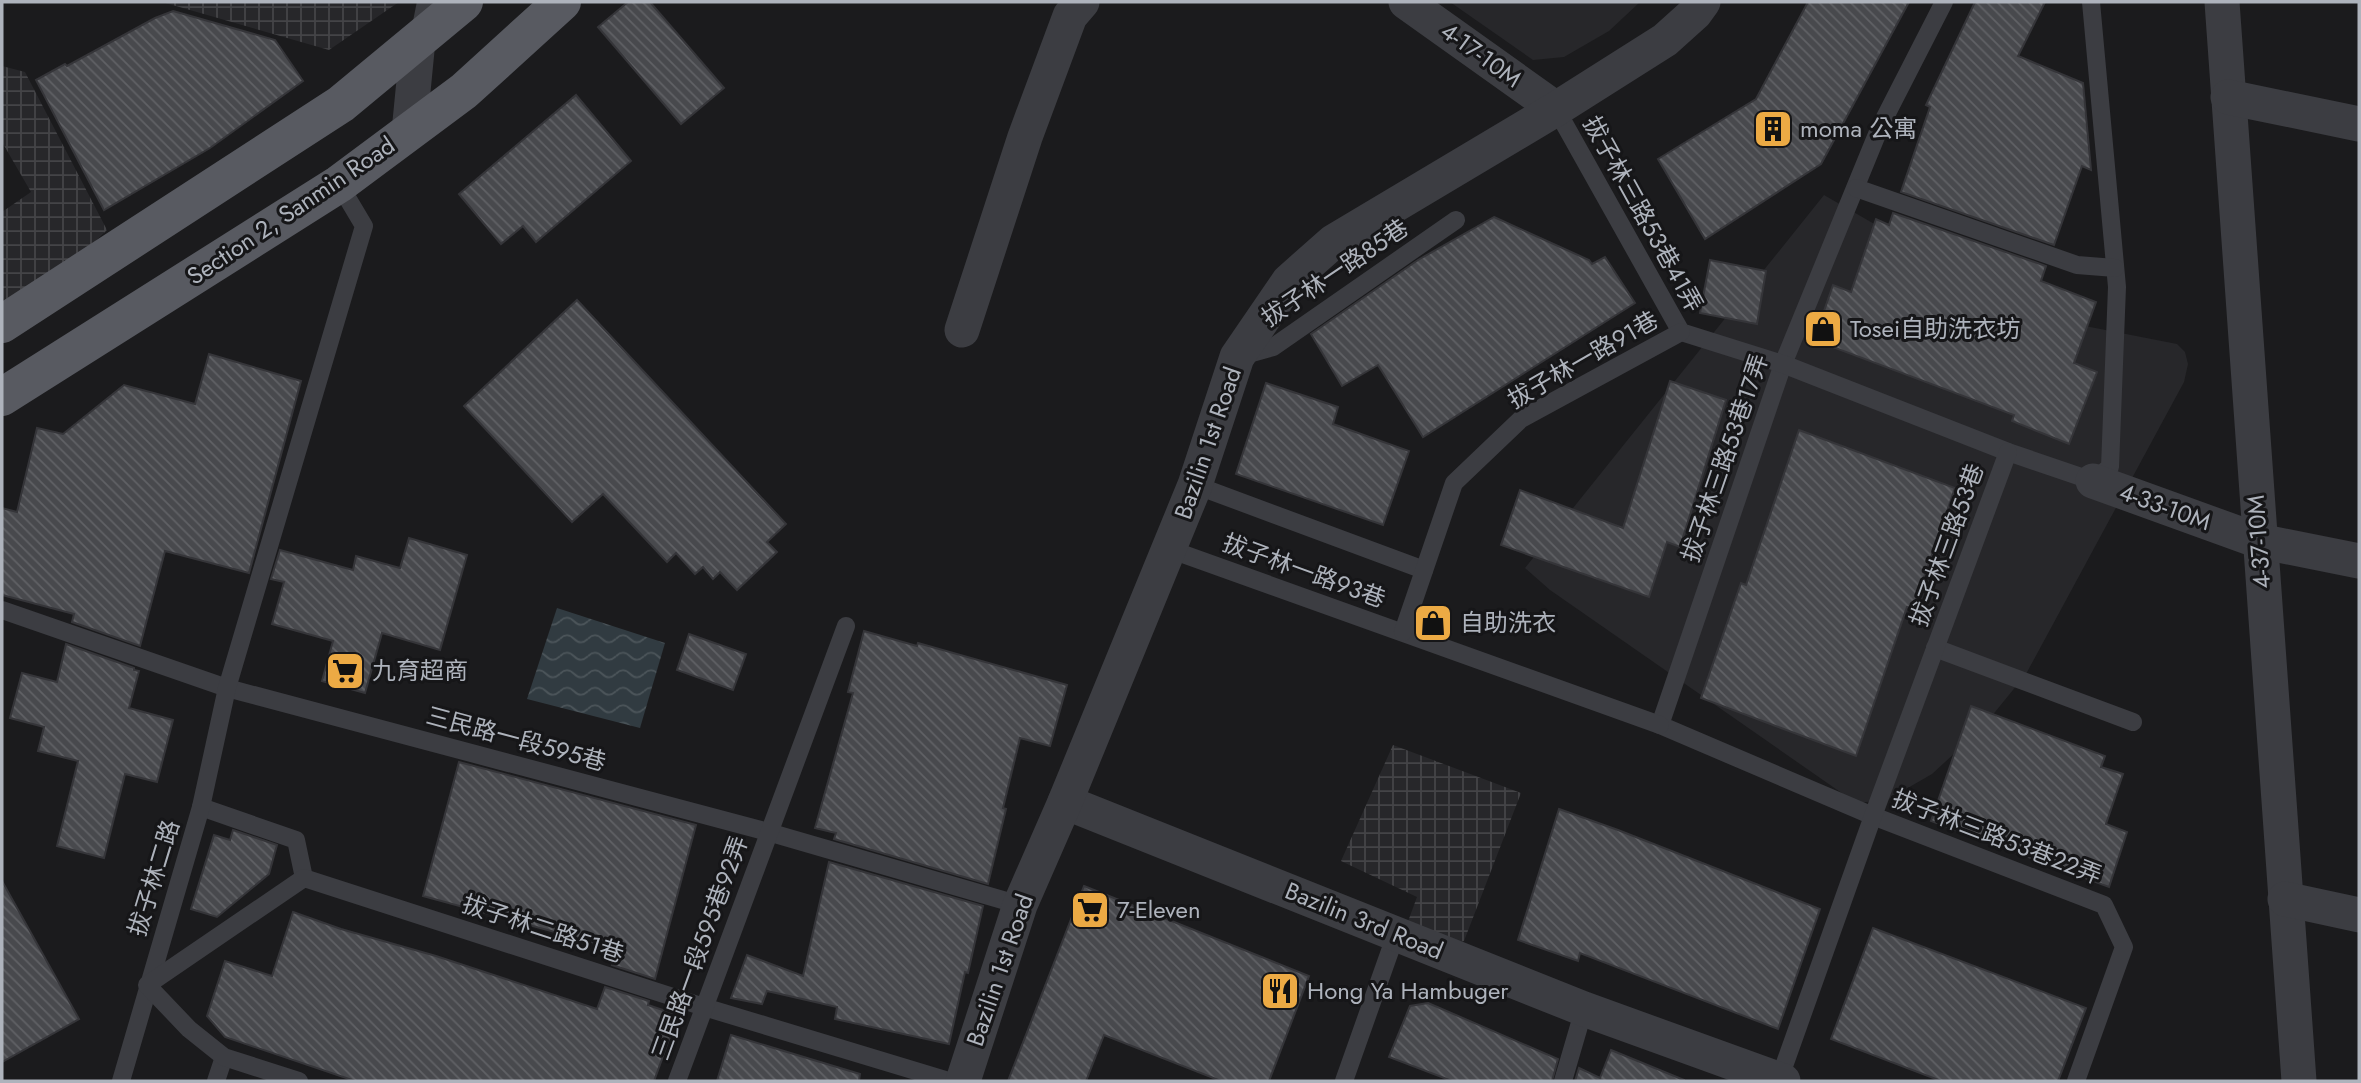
<svg xmlns="http://www.w3.org/2000/svg" width="2361" height="1083" font-family="Jost,'Noto Sans TC',sans-serif">
  <style>
    .built { fill: #27272a }
    .industrial { fill: url(#industrial-grid) }
    .water { fill: url(#water-waves) }
    .building { fill: url(#building-back-hatch); stroke: #353539; stroke-width: 2 }
    .lines { fill: none; stroke-linecap: round; stroke-linejoin: round }
    .service { stroke: #3c3d42; stroke-width: 18 }
    .minor { stroke: #3c3d42; stroke-width: 35 }
    .primary { stroke: #585a61; stroke-width: 38 }
    .labels { text-anchor: middle; stroke-width: 6; stroke-linejoin: round; paint-order: stroke }
    .street-label { font-size: 24px; fill: #aeb3bc; stroke: #161618 }
    .poi-label { font-size: 24px; fill: #aeb3bc; stroke: #161618; text-anchor: start }
  </style>
  <defs>
    <pattern id="industrial-grid" width="8" height="8" patternUnits="userSpaceOnUse" patternTransform="scale(1.75)"><rect width="8" height="8" fill="#27272a"/><path d="M0 4h8M4 0v8" fill="none" stroke="#444447"/></pattern>
    <pattern id="water-waves" width="16" height="10" patternUnits="userSpaceOnUse" patternTransform="scale(1.75)"><rect width="16" height="10" fill="#313b41"/><path d="M0 5q4-4 8 0t8 0" fill="none" stroke="#4c555a"/></pattern>
    <pattern id="building-back-hatch" width="6" height="6" patternUnits="userSpaceOnUse" patternTransform="scale(1.75)"><rect width="6" height="6" fill="#48494d"/><path d="M-1 5l2 2M0 0l6 6M5-1l2 2" fill="none" stroke="#606165"/></pattern>
  </defs>
  <rect width="100%" height="100%" fill="#1b1b1d"/>
  <g class="built">
    <polygon points="1450,2 1640,2 1609,31 1564,57 1533,60"/>
    <polygon points="1824,195 2034,316 2177,344 2185,352 2188,364 2184,382 2026,674 1982,728 1932,774 1887,800 1856,803 1550,590 1525,568"/>
  </g>
  <g class="industrial">
    <polygon points="162,2 399,2 329,50"/>
    <polygon points="2,66 25,72 107,230 80,256 9,308 2,296 2,212 31,192 2,142"/>
    <polygon points="1393,745 1521,793 1464,941 1436,947 1403,935 1417,897 1341,861"/>
  </g>
  <polygon class="water" points="557,608 665,643 640,728 527,699"/>
  <g class="building">
    <polygon points="628,2 650,2 724,88 681,124 598,27"/>
    <polygon points="1808,2 1909,2 1821,164 1705,239 1658,159 1756,99"/>
    <polygon points="1975,2 2045,2 2018,56 2083,83 2091,170 2082,166 2054,245 1901,192 1930,107 1926,105"/>
    <polygon points="173,11 275,40 303,81 210,148 104,210 36,80 65,64 67,66 155,18"/>
    <polygon points="576,95 631,161 536,242 523,226 501,244 459,194"/>
    <polygon points="1893,213 2046,266 2041,281 2096,302 2074,363 2097,372 2069,444 2012,421 2014,415 1814,340 1833,285 1851,292 1876,219 1889,225"/>
    <polygon points="1494,217 1589,260 1592,264 1605,257 1635,303 1423,437 1378,365 1342,386 1311,334 1418,260"/>
    <polygon points="1710,260 1766,271 1757,324 1700,313"/>
    <polygon points="577,300 786,524 767,542 777,552 737,590 720,572 713,579 703,567 695,574 676,553 667,562 603,494 572,522 464,406"/>
    <polygon points="209,354 301,381 249,573 165,551 140,646 72,622 74,614 2,595 2,508 17,512 37,428 63,434 124,385 195,404"/>
    <polygon points="1670,381 1726,400 1680,547 1667,542 1649,597 1501,545 1520,490 1623,528"/>
    <polygon points="1266,383 1338,407 1333,424 1409,451 1383,525 1236,474"/>
    <polygon points="1799,430 1955,488 1913,609 1907,607 1856,756 1701,698 1741,583 1746,585"/>
    <polygon points="409,538 467,555 440,650 382,633 365,693 322,681 333,641 272,624 284,582 271,579 280,550 353,570 356,556 400,568"/>
    <polygon points="864,631 917,646 918,643 1067,685 1050,746 1020,738 1003,808 1006,809 988,884 834,839 836,833 815,828 853,693 848,692"/>
    <polygon points="689,634 746,654 733,690 677,670"/>
    <polygon points="66,644 134,668 134,670 139,671 129,708 173,720 157,782 125,774 104,858 57,846 78,761 38,751 44,727 10,718 22,673 57,682"/>
    <polygon points="1971,706 2105,756 2101,767 2123,774 2106,824 2127,832 2109,887 1931,821"/>
    <polygon points="459,762 696,825 655,979 612,965 617,949 423,896"/>
    <polygon points="1559,809 1618,830 1820,909 1778,1029 1580,953 1578,961 1518,940"/>
    <polygon points="233,830 277,845 269,874 217,917 191,909 214,835 230,840"/>
    <polygon points="829,862 983,906 968,973 965,972 949,1044 835,1019 837,1007 767,991 762,1004 731,998 747,955 803,976"/>
    <polygon points="2,881 79,1019 2,1062"/>
    <polygon points="1084,886 1309,976 1269,1081 1221,1081 1104,1035 1086,1081 1008,1081"/>
    <polygon points="293,912 341,929 436,956 597,1009 605,987 649,1001 648,1005 678,1015 654,1081 355,1081 225,1037 207,1016 225,961 272,976"/>
    <polygon points="1873,928 2086,1008 2058,1081 1941,1081 1831,1039"/>
    <polygon points="1428,1003 1558,1059 1552,1081 1452,1081 1389,1057 1410,1006"/>
    <polygon points="731,1035 860,1074 859,1081 717,1081"/>
    <polygon points="1611,1050 1684,1080 1684,1081 1575,1081 1579,1068 1600,1078"/>
  </g>
  <g class="lines">
    <g class="service">
      <polyline points="1944,2 1880,127 1783,364 1660,725 1873,816 2104,905 2124,947 2076,1081"/>
      <polyline points="420,32 426,2"/>
      <polyline points="1556,109 1681,332 1783,364 2008,452 2093,481 2110,467 2117,287 2091,2"/>
      <polyline points="1856,188 2077,265 2115,268"/>
      <polyline points="1241,356 1273,347 1456,220"/>
      <polyline points="1195,485 1424,570"/>
      <polyline points="1169,549 1660,725"/>
      <polyline points="2,610 227,688 768,832 1020,905"/>
      <polyline points="1403,632 1454,483 1521,419 1681,332"/>
      <polyline points="1935,648 2133,722"/>
      <polyline points="201,807 296,840 304,878"/>
      <polyline points="1779,1080 1873,816 2008,452"/>
      <polyline points="121,1081 201,807 227,688 364,226 339,184"/>
      <polyline points="216,1081 224,1057"/>
      <polyline points="299,1081 224,1057 189,1029 147,985 304,878 704,1007 949,1081"/>
      <polyline points="677,1081 846,626"/>
      <polyline points="1344,1081 1396,934"/>
      <polyline points="1563,1081 1584,1009"/>
    </g>
    <g class="minor">
      <polyline points="1406,2 1556,109"/>
      <polyline points="2222,2 2299,1081"/>
      <polyline points="2228,97 2359,124"/>
      <polyline points="409,132 418,40"/>
      <polyline points="962,330 1025,137 1070,16 1082,2"/>
      <polyline points="2093,481 2259,541 2359,561"/>
      <polyline points="1065,802 1584,1009 1783,1081"/>
      <polyline points="2285,899 2359,915"/>
      <polyline points="963,1081 1020,905 1065,802 1195,485 1237,357 1289,281 1333,242 1556,109 1665,40 1695,13 1703,2"/>
    </g>
    <g class="primary">
      <polyline points="2,324 341,104 464,2"/>
      <polyline points="2,397 339,184 464,91 562,2"/>
    </g>
  </g>
  <defs>
    <symbol id="building-square" viewBox="-11 -11 22 22"><rect x="-9" y="-9" width="18" height="18" rx="4" fill="#ecaa44" stroke="#161618"/><path d="M-4-6H4V6H1V3H-1V6H-4ZM-2.5-4.3h1.7v1.8h-1.7ZM.8-4.3h1.7v1.8H.8ZM-2.5-1h1.7V.8h-1.7ZM.8-1h1.7V.8H.8Z" fill="#111"/></symbol>
    <symbol id="shop-square" viewBox="-11 -11 22 22"><rect x="-9" y="-9" width="18" height="18" rx="4" fill="#ecaa44" stroke="#161618"/><path d="M-5-2.5h2.3a2.7 3.5 0 0 1 5.4 0H5L5.5 6h-11ZM-1.5-2.5h3a1.5 2.3 0 0 0-3 0Z" fill="#111"/></symbol>
    <symbol id="supermarket-square" viewBox="-11 -11 22 22"><rect x="-9" y="-9" width="18" height="18" rx="4" fill="#ecaa44" stroke="#161618"/><path d="M-6-5.5h2.5l.6 2H6L4.5 2H-2.5L-4.4-4H-6ZM-1.5 3.2a1.3 1.3 0 1 0 .1 0ZM3 3.2a1.3 1.3 0 1 0 .1 0Z" fill="#111"/></symbol>
    <symbol id="restaurant-square" viewBox="-11 -11 22 22"><rect x="-9" y="-9" width="18" height="18" rx="4" fill="#ecaa44" stroke="#161618"/><path d="M-5-6h1v4h1v-4h1v4h1v-4h1v5L-1.5 .5V6h-2V.5L-5-1ZM5-6V6H3V1.5H1.5Q1.5-4 5-6Z" fill="#111"/></symbol>
  </defs>
  <g fill-rule="evenodd">
    <use href="#building-square" x="1751" y="107" width="44" height="44"/>
    <use href="#shop-square" x="1801" y="307" width="44" height="44"/>
    <use href="#shop-square" x="1411" y="601" width="44" height="44"/>
    <use href="#supermarket-square" x="323" y="649" width="44" height="44"/>
    <use href="#supermarket-square" x="1068" y="888" width="44" height="44"/>
    <use href="#restaurant-square" x="1258" y="969" width="44" height="44"/>
  </g>
  <g class="labels">
    <g class="street-label">
      <text transform="translate(1481 55) rotate(36)" y="8">4-17-10M</text>
      <text transform="translate(291 211) rotate(-34)" y="8">Section 2, Sanmin Road</text>
      <text transform="translate(1643 214) rotate(61)" y="8">拔子林三路53巷41弄</text>
      <text transform="translate(1335 273) rotate(-34)" y="8">拔子林一路85巷</text>
      <text transform="translate(1583 360) rotate(-30)" y="8">拔子林一路91巷</text>
      <text transform="translate(1208 443) rotate(-71)" y="8">Bazilin 1st Road</text>
      <text transform="translate(1725 458) rotate(-71)" y="8">拔子林三路53巷17弄</text>
      <text transform="translate(2165 507) rotate(20)" y="8">4-33-10M</text>
      <text transform="translate(2259 542) rotate(-94)" y="8">4-37-10M</text>
      <text transform="translate(1947 545) rotate(-70)" y="8">拔子林三路53巷</text>
      <text transform="translate(1304 571) rotate(20)" y="8">拔子林一路93巷</text>
      <text transform="translate(516 739) rotate(15)" y="8">三民路一段595巷</text>
      <text transform="translate(1997 837) rotate(21)" y="8">拔子林三路53巷22弄</text>
      <text transform="translate(154 878) rotate(-73)" y="8">拔子林二路</text>
      <text transform="translate(1364 921) rotate(22)" y="8">Bazilin 3rd Road</text>
      <text transform="translate(543 929) rotate(18)" y="8">拔子林二路51巷</text>
      <text transform="translate(700 948) rotate(-70)" y="8">三民路一段595巷92弄</text>
      <text transform="translate(1000 970) rotate(-71)" y="8">Bazilin 1st Road</text>
    </g>
    <g class="poi-label">
      <text x="1800" y="137">moma 公寓</text>
      <text x="1850" y="337">Tosei自助洗衣坊</text>
      <text x="1460" y="631">自助洗衣</text>
      <text x="372" y="679">九育超商</text>
      <text x="1117" y="918">7-Eleven</text>
      <text x="1307" y="999">Hong Ya Hambuger</text>
    </g>
  </g>
  <rect width="2361" height="1083" fill="none" stroke="#aeb3bc" stroke-width="7"/>
</svg>
